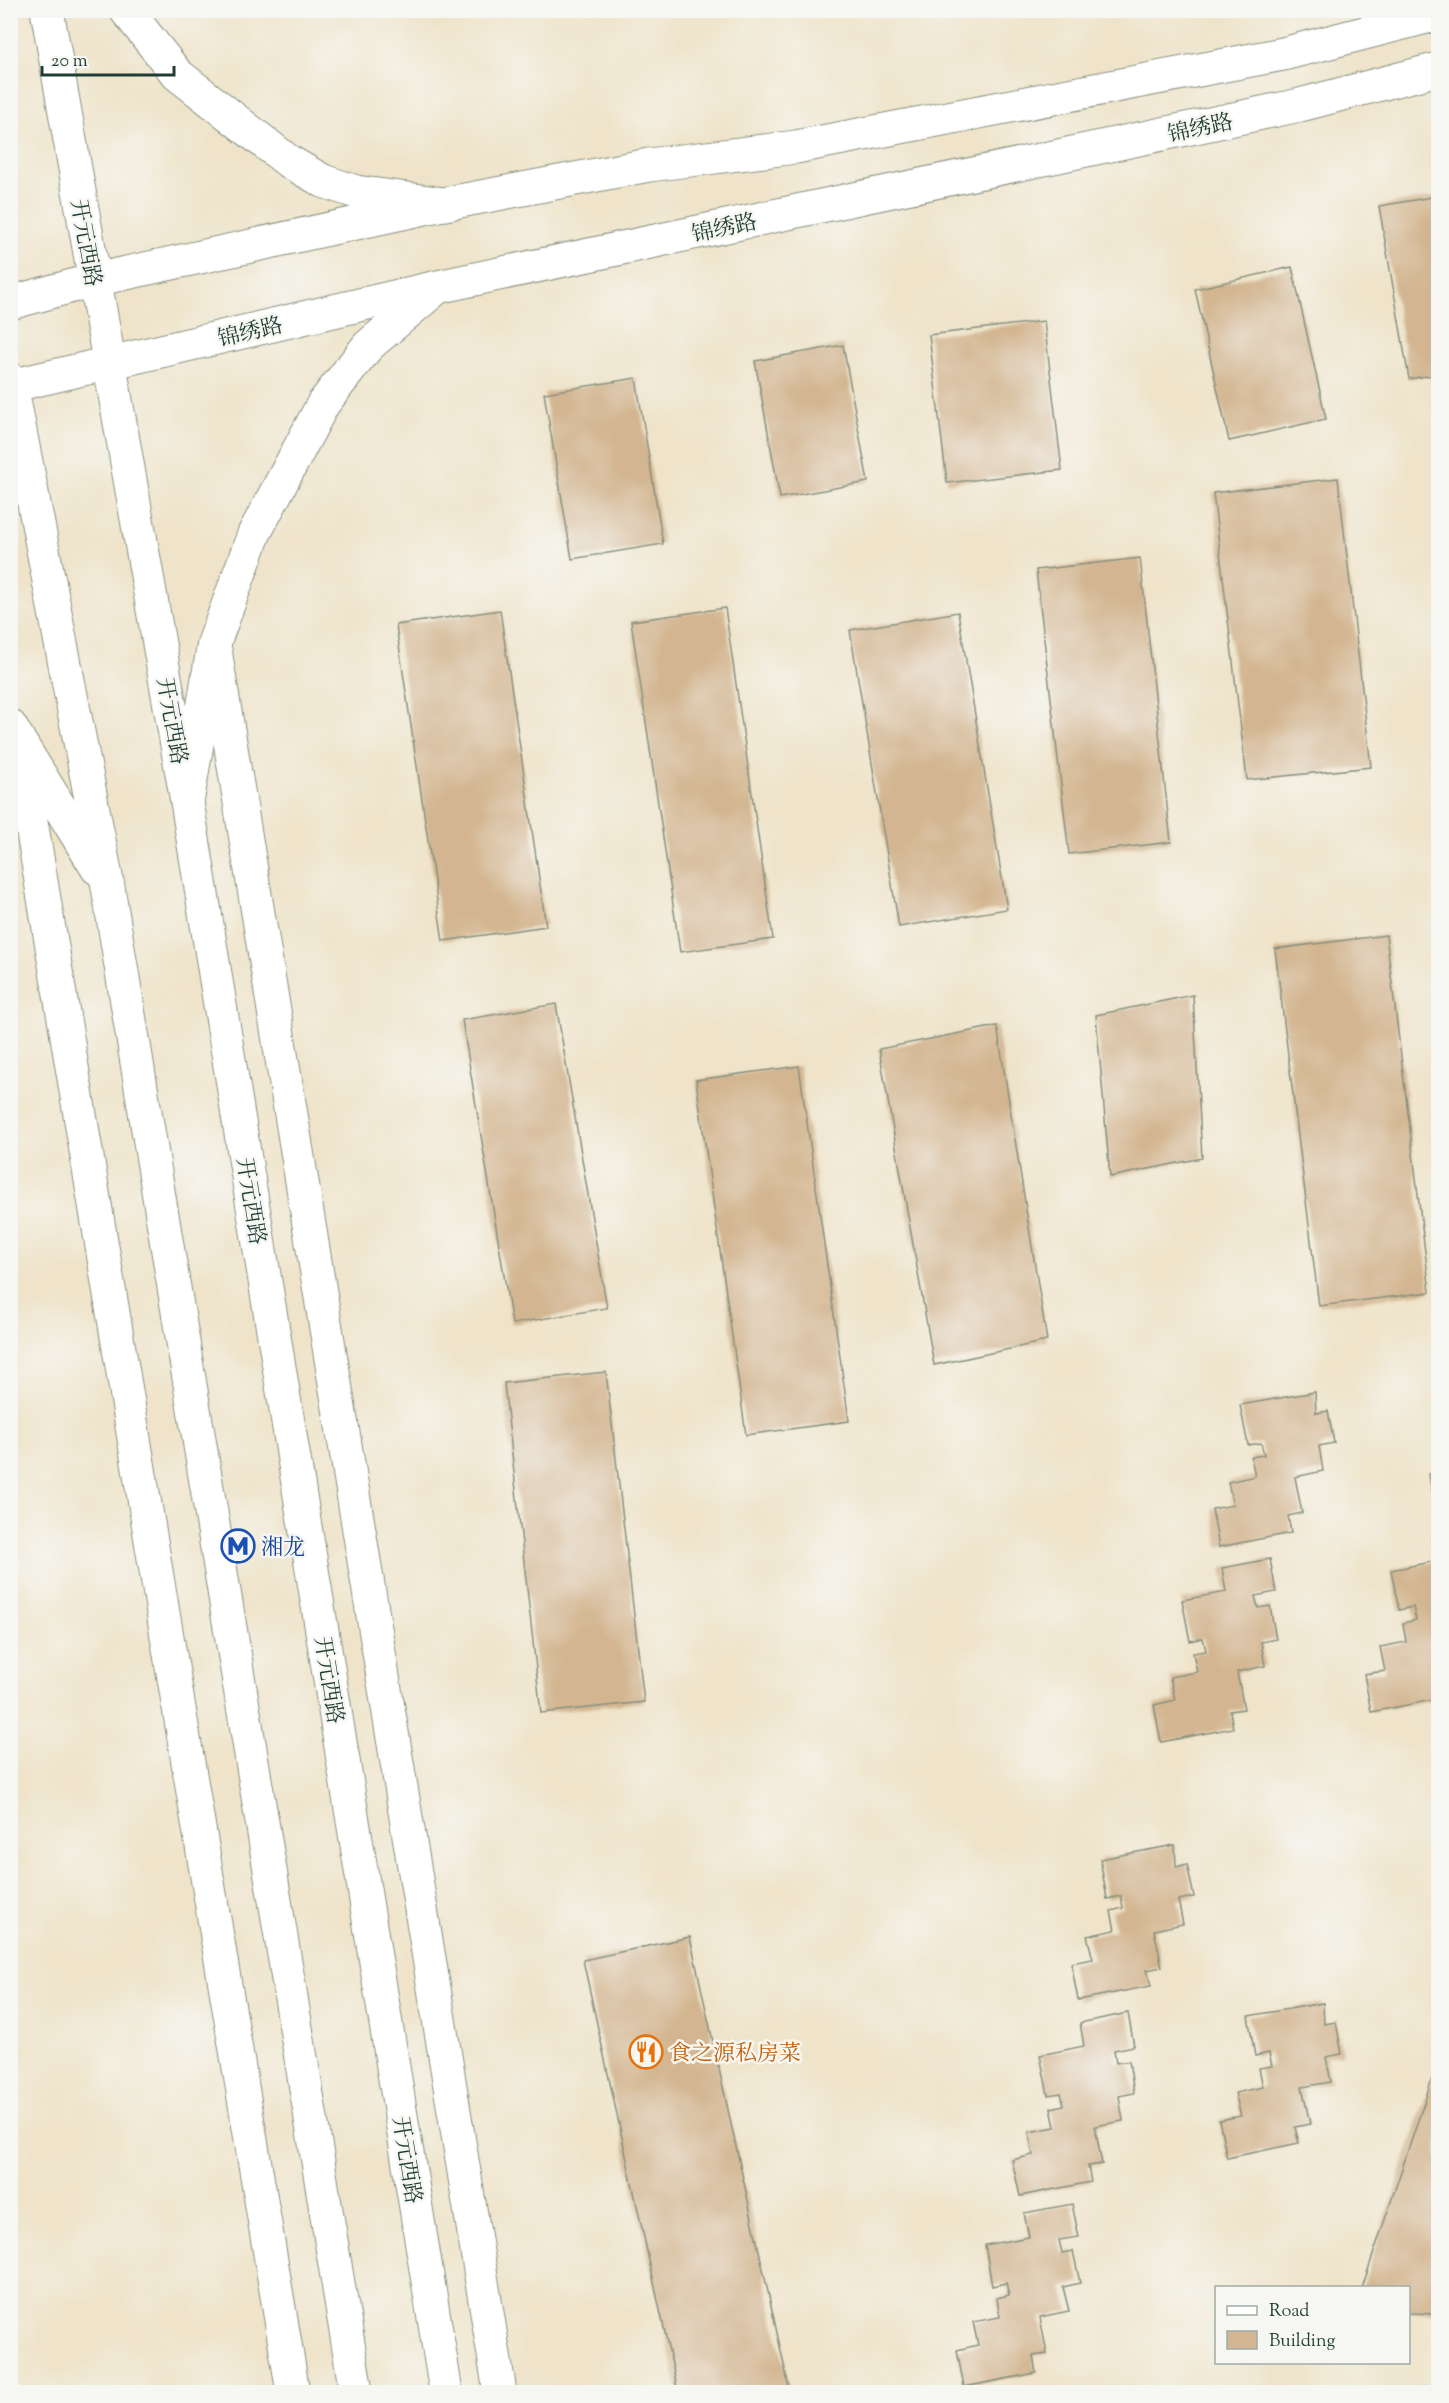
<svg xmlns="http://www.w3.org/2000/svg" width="1449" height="2403" font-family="'Sorts Mill Goudy','Noto Serif SC',serif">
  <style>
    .building { fill: #d3b691 }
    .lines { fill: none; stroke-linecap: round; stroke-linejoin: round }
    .minor-casing { stroke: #87907f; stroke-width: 35 }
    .secondary-casing { stroke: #87907f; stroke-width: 35 }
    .primary-casing { stroke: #87907f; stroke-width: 35 }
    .minor { stroke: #fff; stroke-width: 33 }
    .secondary { stroke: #fff; stroke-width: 33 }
    .primary { stroke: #fff; stroke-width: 33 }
    .labels { text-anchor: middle; stroke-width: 5; stroke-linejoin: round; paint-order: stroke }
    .street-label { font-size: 22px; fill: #1f3d34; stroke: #f6f6f2 }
    .transit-label { font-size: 22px; fill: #164399; stroke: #f6f6f2; text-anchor: start }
    .food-label { font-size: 22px; fill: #c56008; stroke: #f6f6f2; text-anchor: start }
  </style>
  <rect width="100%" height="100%" fill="#f6f6f2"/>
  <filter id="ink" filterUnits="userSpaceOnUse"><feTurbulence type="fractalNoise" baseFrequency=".0167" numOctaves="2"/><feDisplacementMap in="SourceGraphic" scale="12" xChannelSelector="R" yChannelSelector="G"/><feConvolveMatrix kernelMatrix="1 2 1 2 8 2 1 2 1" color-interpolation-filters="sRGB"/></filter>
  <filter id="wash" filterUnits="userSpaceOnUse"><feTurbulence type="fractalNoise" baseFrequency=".008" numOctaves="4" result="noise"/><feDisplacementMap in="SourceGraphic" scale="24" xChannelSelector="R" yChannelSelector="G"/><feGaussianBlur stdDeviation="1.35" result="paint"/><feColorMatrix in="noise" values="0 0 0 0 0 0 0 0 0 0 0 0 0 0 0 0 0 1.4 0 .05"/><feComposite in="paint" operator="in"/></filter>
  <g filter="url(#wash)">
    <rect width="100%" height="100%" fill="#efe4ca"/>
    <g id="blocks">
      <g class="building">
        <polygon points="1438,196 1438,374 1409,379 1379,206"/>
        <polygon points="1292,267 1326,419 1229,441 1195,289"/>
        <polygon points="1044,321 1062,470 947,483 929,335"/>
        <polygon points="843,345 868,482 780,498 755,361"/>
        <polygon points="636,378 663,544 572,559 544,393"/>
        <polygon points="1338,478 1371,767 1247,780 1213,493"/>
        <polygon points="1140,558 1171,842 1069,854 1036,570"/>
        <polygon points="725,608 773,939 680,952 631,621"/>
        <polygon points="500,610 546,926 443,941 396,625"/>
        <polygon points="958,612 1007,909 899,927 850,630"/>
        <polygon points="1386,935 1430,1292 1319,1306 1275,949"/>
        <polygon points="1193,995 1202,1158 1110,1177 1096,1015"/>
        <polygon points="556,1004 607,1308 512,1324 462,1020"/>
        <polygon points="997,1026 1047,1341 934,1365 879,1049"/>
        <polygon points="799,1066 849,1421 746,1435 696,1080"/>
        <polygon points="606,1372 644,1702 541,1713 504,1383"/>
        <polygon points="1315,1392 1316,1413 1328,1411 1334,1443 1319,1446 1323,1471 1295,1477 1302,1513 1288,1516 1291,1533 1219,1547 1212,1509 1233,1505 1228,1482 1255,1476 1251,1457 1264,1455 1261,1443 1248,1445 1240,1405"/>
        <polygon points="1438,1472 1438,1510 1436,1511 1429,1474"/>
        <polygon points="1438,1536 1438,1699 1371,1712 1364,1674 1385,1671 1380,1647 1406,1642 1403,1623 1416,1620 1413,1607 1399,1610 1391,1570 1436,1561 1431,1538"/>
        <polygon points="1270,1559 1276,1592 1255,1596 1258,1608 1270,1606 1276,1639 1261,1642 1265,1666 1237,1672 1244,1709 1230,1711 1233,1728 1161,1742 1154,1705 1175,1700 1170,1677 1197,1672 1193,1653 1206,1651 1203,1638 1190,1641 1182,1600 1226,1592 1222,1568"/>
        <polygon points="1175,1845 1176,1867 1187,1864 1194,1897 1178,1900 1183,1924 1154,1930 1162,1967 1147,1970 1151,1986 1078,2000 1071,1963 1093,1959 1087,1936 1115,1930 1111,1911 1123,1908 1121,1896 1107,1899 1100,1859"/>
        <polygon points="690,1937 790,2392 678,2392 583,1960"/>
        <polygon points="1323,2003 1324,2024 1336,2022 1342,2054 1326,2057 1331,2082 1302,2087 1310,2124 1295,2127 1299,2143 1227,2158 1219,2120 1241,2116 1235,2093 1263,2087 1259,2068 1272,2066 1269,2053 1255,2056 1248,2016"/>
        <polygon points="1128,2013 1134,2046 1114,2050 1116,2063 1129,2061 1134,2093 1119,2096 1123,2121 1095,2126 1102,2164 1088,2166 1091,2182 1020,2196 1012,2160 1033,2155 1029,2132 1055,2127 1051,2108 1064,2105 1061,2093 1048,2095 1040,2055 1084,2046 1080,2023"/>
        <polygon points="1438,2061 1438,2314 1408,2313 1408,2288 1362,2288"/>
        <polygon points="1072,2204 1079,2237 1059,2240 1062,2253 1073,2251 1080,2283 1063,2287 1069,2311 1040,2317 1047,2354 1033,2356 1036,2373 964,2387 957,2350 978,2345 973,2322 1000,2317 997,2298 1009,2295 1006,2283 992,2286 985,2245 1029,2237 1024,2213"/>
        <polygon points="1433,2386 1434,2392 1402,2392 1402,2391"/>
      </g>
    </g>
  </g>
  <g filter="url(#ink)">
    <use href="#blocks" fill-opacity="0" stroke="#87907f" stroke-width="1.5"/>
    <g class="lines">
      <defs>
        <g id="minor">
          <polyline points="215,650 500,2392"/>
          <polyline points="17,737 293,2392"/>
        </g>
        <g id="secondary">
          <polyline points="10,303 94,280 444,204 649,165 796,147 1283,54 1438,14"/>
          <polyline points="10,386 437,287 1300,105 1438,69"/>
          <polyline points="188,797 214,643 254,534 323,404 368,346 433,291"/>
        </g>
        <g id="primary">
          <polyline points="47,10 187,802 446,2392"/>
          <polyline points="126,10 177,74 288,161 323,181 356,192 444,204"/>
          <polyline points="10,379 108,887 356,2392"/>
          <polyline points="10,726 97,868"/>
        </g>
      </defs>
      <use href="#minor" class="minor-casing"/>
      <use href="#secondary" class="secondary-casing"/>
      <use href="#primary" class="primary-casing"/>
      <use href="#minor" class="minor"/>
      <use href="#secondary" class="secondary"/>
      <use href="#primary" class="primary"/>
    </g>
  </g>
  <defs>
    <symbol id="metro-ring" viewBox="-11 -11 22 22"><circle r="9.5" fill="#f6f6f2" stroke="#1a4fb4" stroke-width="1.5"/><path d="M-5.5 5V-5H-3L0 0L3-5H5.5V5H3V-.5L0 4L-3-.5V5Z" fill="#1a4fb4"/></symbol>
    <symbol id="restaurant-ring" viewBox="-11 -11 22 22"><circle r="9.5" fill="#f6f6f2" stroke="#e8710a" stroke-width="1.5"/><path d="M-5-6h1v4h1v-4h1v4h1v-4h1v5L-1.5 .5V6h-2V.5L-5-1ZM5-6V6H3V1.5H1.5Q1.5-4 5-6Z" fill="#e8710a"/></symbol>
  </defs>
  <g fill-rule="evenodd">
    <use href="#metro-ring" x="219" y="1527" width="38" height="38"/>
    <use href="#restaurant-ring" x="627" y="2033" width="38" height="38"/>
  </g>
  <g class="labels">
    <g class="street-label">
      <text transform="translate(1200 127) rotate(-12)" y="8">锦绣路</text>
      <text transform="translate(724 227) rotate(-12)" y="8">锦绣路</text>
      <text transform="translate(87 243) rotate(80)" y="8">开元西路</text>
      <text transform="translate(250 331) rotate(-13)" y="8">锦绣路</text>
      <text transform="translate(173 721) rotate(80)" y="8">开元西路</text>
      <text transform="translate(252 1201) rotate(81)" y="8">开元西路</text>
      <text transform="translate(330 1680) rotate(81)" y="8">开元西路</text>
      <text transform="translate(408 2160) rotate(81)" y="8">开元西路</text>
    </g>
    <g class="transit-label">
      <text x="261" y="1554">湘龙</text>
    </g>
    <g class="food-label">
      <text x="669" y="2060">食之源私房菜</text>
    </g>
  </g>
  <rect width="1449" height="2403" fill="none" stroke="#f6f6f2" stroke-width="36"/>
  <rect x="1215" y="2286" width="195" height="78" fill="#f6f6f2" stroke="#a0aca6" stroke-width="1.5"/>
  <rect x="1227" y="2306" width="30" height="9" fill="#ffffff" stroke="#a0aca6" stroke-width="1.5"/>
  <text x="1269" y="2316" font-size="18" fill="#1f3d34">Road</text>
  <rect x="1227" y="2331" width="30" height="18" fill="#d3b691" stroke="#a0aca6" stroke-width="1.5"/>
  <text x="1269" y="2346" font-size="18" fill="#1f3d34">Building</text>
  <path d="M42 66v9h132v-9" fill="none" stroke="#1f3d34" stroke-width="3"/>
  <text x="51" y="66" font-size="18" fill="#1f3d34" stroke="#f6f6f2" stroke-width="4.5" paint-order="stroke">20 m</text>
</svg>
